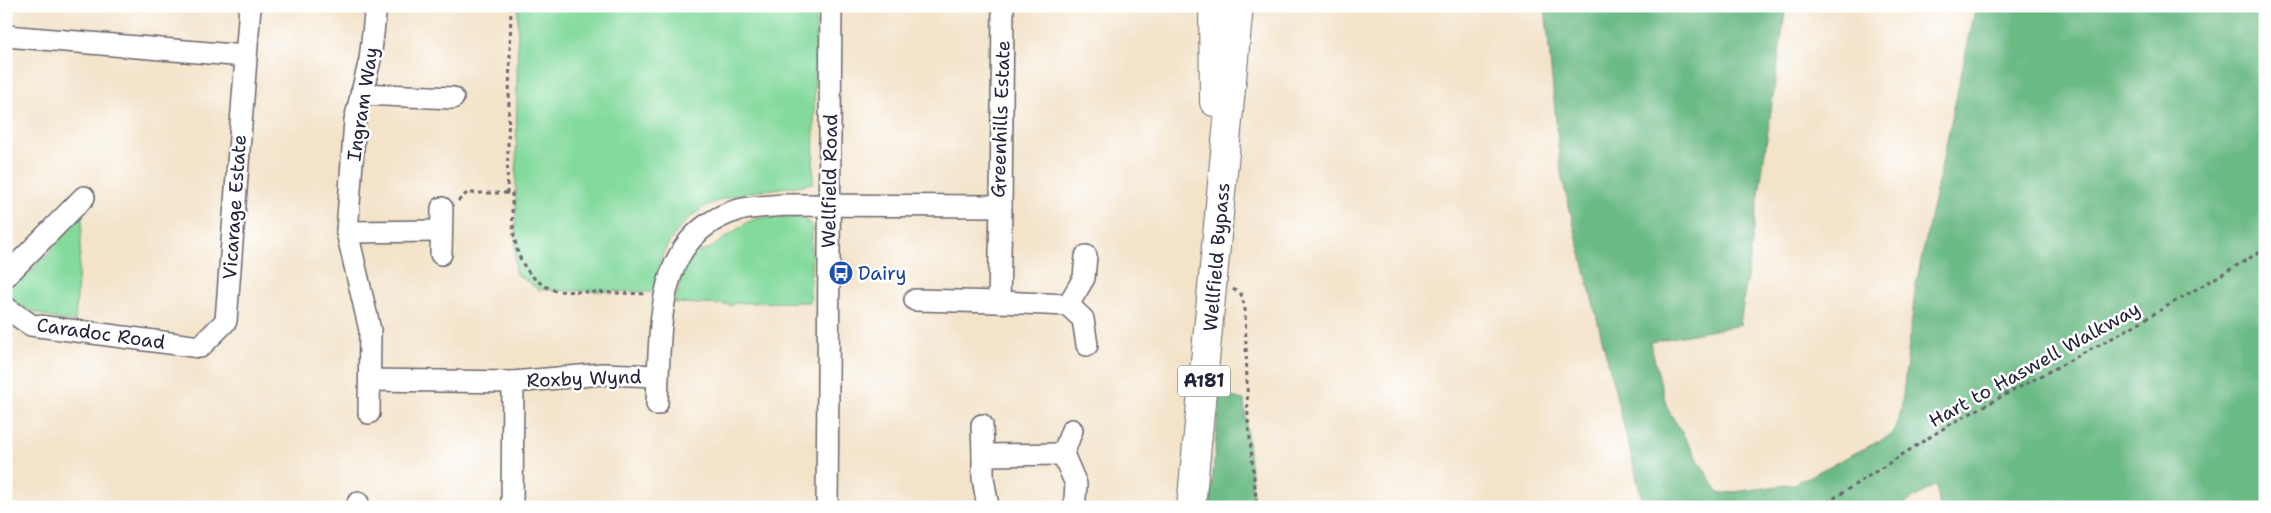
<svg xmlns="http://www.w3.org/2000/svg" width="2271" height="513" font-family="'Shantell Sans',sans-serif">
  <style>
    .green { fill: #84da9d; stroke: #537e6c }
    .forest { fill: #6bba84; stroke: #466e60 }
    .lines { fill: none; stroke-linecap: round; stroke-linejoin: round }
    .minor-casing { stroke: #6b666d; stroke-width: 24 }
    .major-casing { stroke: #6b666d; stroke-width: 30 }
    .path { stroke: #6b666d; stroke-width: 3; stroke-dasharray: 4 4; stroke-linecap: butt }
    .minor { stroke: #fff; stroke-width: 21 }
    .major { stroke: #fff; stroke-width: 28 }
    .labels { text-anchor: middle; stroke-width: 5; stroke-linejoin: round; paint-order: stroke }
    .shield { fill: #fff; stroke: #646476; stroke-width: 1 }
    .shield-label { font-size: 18px; font-weight: bold; fill: #22223b }
    .street-label { font-size: 19px; fill: #22223b; stroke: #fff }
    .transit-label { font-size: 19px; fill: #164399; stroke: #fff; text-anchor: start }
  </style>
  <rect width="100%" height="100%" fill="#fff"/>
  <filter id="ink" filterUnits="userSpaceOnUse"><feTurbulence type="fractalNoise" baseFrequency=".02" numOctaves="2"/><feDisplacementMap in="SourceGraphic" scale="10" xChannelSelector="R" yChannelSelector="G"/><feConvolveMatrix kernelMatrix="1 2 1 2 8 2 1 2 1" color-interpolation-filters="sRGB"/></filter>
  <filter id="wash" filterUnits="userSpaceOnUse"><feTurbulence type="fractalNoise" baseFrequency=".0096" numOctaves="4" result="noise"/><feDisplacementMap in="SourceGraphic" scale="20" xChannelSelector="R" yChannelSelector="G"/><feGaussianBlur stdDeviation="1.12" result="paint"/><feColorMatrix in="noise" values="0 0 0 0 0 0 0 0 0 0 0 0 0 0 0 0 0 1.4 0 .05"/><feComposite in="paint" operator="in"/></filter>
  <g filter="url(#wash)">
    <rect width="100%" height="100%" fill="#f3e3c9"/>
    <g class="green">
      <path d="M518 6H816L813 183C753 195 701 186 666 248 659 260 657 279 654 292L539 290 515 273Z"/>
      <path d="M83 213 75 322C50 320 28 310 6 298V286L13 279H23L69 230 72 221Z"/>
      <polygon points="794,217 803,218 812,226 810,302 735,303 732,305 674,303 685,265 695,254 711,248 746,223 758,218"/>
    </g>
    <g class="forest">
      <polygon points="1545,6 1786,6 1740,325 1650,342 1667,408 1719,494 1794,484 1893,434 1901,411 1916,284 1976,6 2265,6 2265,507 1940,507 1936,485 1899,507 1644,507 1561,174"/>
      <polygon points="1220,394 1244,400 1254,507 1210,507"/>
    </g>
  </g>
  <g filter="url(#ink)">
    <g class="lines">
      <defs>
        <g id="minor">
          <polyline points="6,36 245,56"/>
          <polyline points="361,94 453,98"/>
          <polyline points="1001,206 999,302 1068,305"/>
          <polyline points="347,232 441,231"/>
          <polyline points="441,254 442,208"/>
          <polyline points="6,276 84,197"/>
          <polyline points="915,300 999,302"/>
          <polyline points="1068,305 1084,278 1086,256"/>
          <polyline points="1068,305 1083,319 1087,345"/>
          <polyline points="6,308 31,325 200,347 226,321 250,6"/>
          <path d="M370 380 513 382 602 374 658 376C661 314 660 240 729 213 746 206 767 207 785 205L1001 206 1003 6"/>
          <polyline points="657,404 658,376"/>
          <polyline points="369,413 370,330 347,232 355,120 370,60 376,6"/>
          <polyline points="982,425 983,455"/>
          <polyline points="1072,430 1063,454 1076,484 1075,499"/>
          <polyline points="358,507 358,503"/>
          <polyline points="512,507 513,382"/>
          <polyline points="827,507 831,6"/>
          <polyline points="988,507 983,478 983,455 1063,454"/>
        </g>
        <g id="major">
          <polyline points="1213,6 1214,102"/>
          <polyline points="1191,507 1239,6"/>
        </g>
      </defs>
      <use href="#minor" class="minor-casing"/>
      <use href="#major" class="major-casing"/>
      <g class="path">
        <path d="M511 6 507 193H512C512 232 512 275 556 291L648 294"/>
        <polyline points="458,201 467,193 507,193"/>
        <polyline points="1233,289 1241,294 1245,308 1248,420 1257,507"/>
        <polyline points="1820,507 1952,423 2116,336 2265,249"/>
      </g>
      <use href="#minor" class="minor"/>
      <use href="#major" class="major"/>
    </g>
  </g>
  <defs>
    <symbol id="bus-disc" viewBox="-11 -11 22 22"><circle r="9.5" fill="#1a4fb4" stroke="#fff"/><path d="M-5-6H5V4H4V6H2V4H-2V6H-4V4H-5ZM-3.5-4V0h7V-4ZM-3.5 1.2v1.5H-2V1.2ZM2 1.2v1.5H3.5V1.2Z" fill="#fff"/></symbol>
  </defs>
  <g fill-rule="evenodd">
    <use href="#bus-disc" x="827" y="259" width="28" height="28"/>
  </g>
  <g class="labels">
    <rect class="shield" x="1178" y="365.5" width="52" height="31" rx="4"/>
    <g class="shield-label">
      <text x="1204" y="387">A181</text>
    </g>
    <g class="street-label">
      <text transform="translate(362 104) rotate(-81)" y="7">Ingram Way</text>
      <text transform="translate(1000 119) rotate(-88)" y="7">Greenhills Estate</text>
      <text transform="translate(829 181) rotate(-89)" y="7">Wellfield Road</text>
      <text transform="translate(234 207) rotate(-86)" y="7">Vicarage Estate</text>
      <text transform="translate(1216 257) rotate(-85)" y="7">Wellfield Bypass</text>
      <text transform="translate(101 333) rotate(8)" y="7">Caradoc Road</text>
      <text transform="translate(2034 364) rotate(-29)" y="7">Hart to Haswell Walkway</text>
      <text transform="translate(584 378) rotate(-2)" y="7">Roxby Wynd</text>
    </g>
    <g class="transit-label">
      <text x="858" y="280">Dairy</text>
    </g>
  </g>
  <rect width="2271" height="513" fill="none" stroke="#fff" stroke-width="25"/>
</svg>
